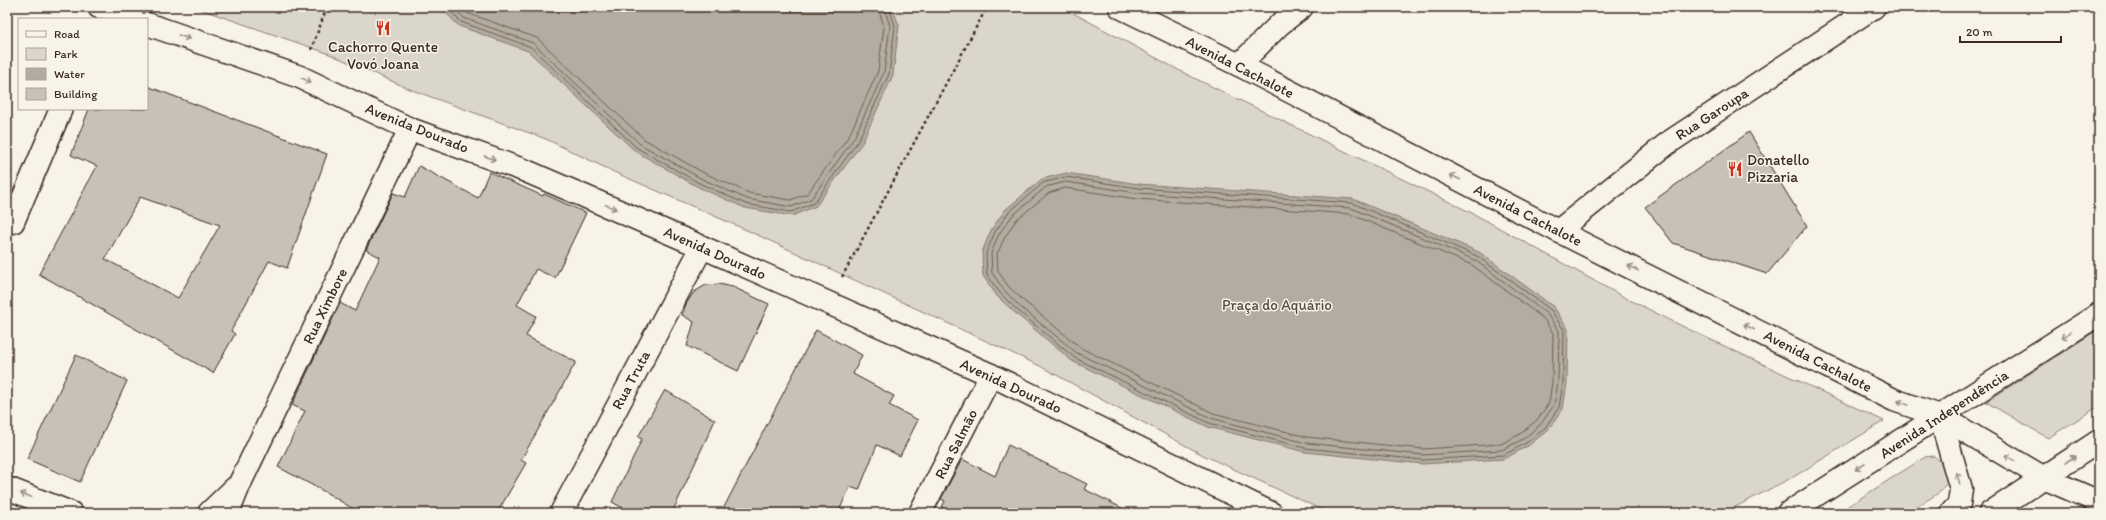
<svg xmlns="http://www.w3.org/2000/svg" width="2106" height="520" font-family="Itim,sans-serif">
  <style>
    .green { fill: #dbd6cb; stroke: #8b8074 }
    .water { fill: #b4aca0; stroke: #84786c }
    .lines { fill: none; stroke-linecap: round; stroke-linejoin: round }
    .shore { stroke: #6b5e52; stroke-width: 1 }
    .building { fill: #c8c1b6; stroke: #3b2a1e; fill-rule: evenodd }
    .street-casing { stroke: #3b2a1e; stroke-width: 25 }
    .secondary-casing { stroke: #3b2a1e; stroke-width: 25 }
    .primary-casing { stroke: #3b2a1e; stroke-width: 25 }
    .path { stroke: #3b2a1e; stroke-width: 2.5; stroke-dasharray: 3 3; stroke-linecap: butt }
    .street { stroke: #f7f3e8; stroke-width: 22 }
    .secondary { stroke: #f7f3e8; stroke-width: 22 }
    .primary { stroke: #f7f3e8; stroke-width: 22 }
    .oneway { stroke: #998e83 }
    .labels { text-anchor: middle; stroke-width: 3; stroke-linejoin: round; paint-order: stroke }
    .poi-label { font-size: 15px; fill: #3b2a1e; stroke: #f7f3e8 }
    .street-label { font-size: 15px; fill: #3b2a1e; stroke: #f7f3e8 }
    .park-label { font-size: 15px; fill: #5b4c41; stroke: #f7f3e8 }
  </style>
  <rect width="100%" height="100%" fill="#f7f3e8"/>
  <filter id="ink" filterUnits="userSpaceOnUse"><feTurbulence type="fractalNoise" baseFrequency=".025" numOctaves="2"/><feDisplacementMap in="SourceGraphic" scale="8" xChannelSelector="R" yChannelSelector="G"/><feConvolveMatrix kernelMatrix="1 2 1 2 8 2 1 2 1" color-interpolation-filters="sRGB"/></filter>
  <g filter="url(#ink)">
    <g class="green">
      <polygon points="194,7 1062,7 1186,74 1474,214 1620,295 1686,328 1884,421 1795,476 1724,513 1329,513 1203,455 1040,366 751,232 614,172 546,139 412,90 327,53"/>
      <polygon points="2099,329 2099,406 2048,438 1986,402"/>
      <path d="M1934 456C1943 463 1946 469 1948 481L1940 492 1907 513H1837L1925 457Z"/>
    </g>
    <g class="water">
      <polygon points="440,7 892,7 899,25 893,75 862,143 816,206 792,216 745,208 698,187 635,151 528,51 459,26"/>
      <polygon points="1066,173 1139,184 1353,199 1479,252 1554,307 1568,329 1567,383 1563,409 1548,430 1528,446 1504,459 1423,464 1305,452 1208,427 1072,361 1014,312 997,296 983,276 982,252 991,230 1005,210 1042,179"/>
    </g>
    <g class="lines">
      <g class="shore">
        <polyline points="446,7 461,22 531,47 637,148 699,183 746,204 791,212 814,203 858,141 889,74 895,26 889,7"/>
        <polyline points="453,7 464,18 533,43 640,144 702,179 747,199 791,207 811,199 854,138 884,72 890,26 884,7"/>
        <polyline points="461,7 467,13 537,38 644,139 704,173 749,193 790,200 807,194 849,136 878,71 884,27 878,7"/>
        <polygon points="1066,177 1138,188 1352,203 1477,256 1551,310 1564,330 1563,383 1559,407 1545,428 1526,443 1504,455 1423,460 1305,448 1209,423 1075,358 1016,309 1000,293 987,275 986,253 995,232 1008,213 1043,183"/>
        <polygon points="1066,182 1138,193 1351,208 1475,260 1547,314 1559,331 1558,383 1554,405 1541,424 1523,439 1502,450 1423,455 1306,443 1211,418 1077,353 1019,306 1004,290 992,273 991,253 999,234 1012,216 1046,187"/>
        <polygon points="1066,188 1137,199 1350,214 1472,265 1543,318 1553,333 1552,382 1549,403 1537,420 1520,434 1501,444 1423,449 1307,437 1213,413 1081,348 1024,301 1008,286 998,271 997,254 1005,237 1016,220 1049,193"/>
      </g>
    </g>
    <g class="building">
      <path d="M147 86 327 154 287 268 269 261 231 331 235 334 213 373 39 274 97 166 71 155 89 109H147ZM140 197 220 225 178 298 105 259Z"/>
      <polygon points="1749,132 1807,226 1767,274 1673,243 1645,207"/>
      <polygon points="419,166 478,198 489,172 543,196 544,194 586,213 555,278 536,269 517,305 536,316 526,336 576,362 521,460 526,463 497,513 360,513 327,493 278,467 305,411 292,405 340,303 355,311 380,257 366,250 393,193 405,197"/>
      <polygon points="719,284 733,287 769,304 738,371 687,346 694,322 682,315 686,304 694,292 706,285"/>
      <polygon points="816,330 862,355 853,374 894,396 889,405 918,420 900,456 877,445 859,490 850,487 838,513 721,513"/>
      <polygon points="76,355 127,381 80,482 27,459"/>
      <polygon points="665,390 715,420 672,513 632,513 612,502 642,439 638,437"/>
      <polygon points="1008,445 1087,484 1084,489 1132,513 939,513 945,501 941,499 962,459 995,476"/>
    </g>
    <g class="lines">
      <defs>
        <g id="street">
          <polyline points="99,7 133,19"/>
          <polyline points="1120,7 1239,65 1558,231 1894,400 1940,416"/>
          <polyline points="147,24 300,77 410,129 526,171 702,247 991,375 1271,513"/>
          <polyline points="1239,65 1280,24 1302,7"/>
          <polyline points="13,222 61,109"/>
          <polyline points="1558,231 1668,143 1874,7"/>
          <polyline points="209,513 235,488"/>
          <polyline points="228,513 240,483 410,129"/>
          <polyline points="561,513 702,247"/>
          <polyline points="920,513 991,375"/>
        </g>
        <g id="secondary">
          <polyline points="1940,416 2044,478 2099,502"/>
          <polyline points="7,488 71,513"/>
        </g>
        <g id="primary">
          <polyline points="1940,416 1961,489 1959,504 1951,513"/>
          <polyline points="1788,513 2099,314"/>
          <polyline points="1990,513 2099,441"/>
        </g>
      </defs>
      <use href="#street" class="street-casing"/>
      <use href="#secondary" class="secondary-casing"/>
      <use href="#primary" class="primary-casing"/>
      <g class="path">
        <polyline points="311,50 327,7"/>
        <polyline points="842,277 987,7"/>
      </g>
      <use href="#street" class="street"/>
      <use href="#secondary" class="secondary"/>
      <use href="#primary" class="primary"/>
    </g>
    <defs><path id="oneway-shaft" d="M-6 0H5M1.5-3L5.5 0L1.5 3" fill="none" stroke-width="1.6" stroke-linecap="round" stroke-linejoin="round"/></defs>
    <g class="oneway">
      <use href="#oneway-shaft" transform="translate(184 37) rotate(19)"/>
      <use href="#oneway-shaft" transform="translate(306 80) rotate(25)"/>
      <use href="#oneway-shaft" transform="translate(490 158) rotate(20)"/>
      <use href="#oneway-shaft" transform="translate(1455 177) rotate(-153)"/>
      <use href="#oneway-shaft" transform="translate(611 207) rotate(23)"/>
      <use href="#oneway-shaft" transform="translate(1633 268) rotate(-153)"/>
      <use href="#oneway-shaft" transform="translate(1749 327) rotate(-153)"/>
      <use href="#oneway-shaft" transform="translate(2066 335) rotate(147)"/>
      <use href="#oneway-shaft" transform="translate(1903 403) rotate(-160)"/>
      <use href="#oneway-shaft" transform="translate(2010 458) rotate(-149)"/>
      <use href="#oneway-shaft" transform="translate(2071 459) rotate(-33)"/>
      <use href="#oneway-shaft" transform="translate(1860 467) rotate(147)"/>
      <use href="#oneway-shaft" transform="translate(1958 478) rotate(-107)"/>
      <use href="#oneway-shaft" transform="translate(26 495) rotate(-159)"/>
    </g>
  </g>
  <defs>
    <symbol id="restaurant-bare" viewBox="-9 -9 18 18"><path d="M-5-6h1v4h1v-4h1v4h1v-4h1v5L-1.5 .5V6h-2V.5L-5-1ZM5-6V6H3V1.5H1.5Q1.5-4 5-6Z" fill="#c8321e" stroke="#f7f3e8" stroke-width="2.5" paint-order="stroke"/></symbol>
  </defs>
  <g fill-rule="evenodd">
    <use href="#restaurant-bare" x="372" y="17" width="22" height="22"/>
    <use href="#restaurant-bare" x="1724" y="158" width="22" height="22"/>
  </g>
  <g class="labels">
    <g class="poi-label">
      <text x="383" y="52">Cachorro Quente<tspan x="383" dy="17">Vovó Joana</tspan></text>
      <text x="1747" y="165" text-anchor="start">Donatello<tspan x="1747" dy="17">Pizzaria</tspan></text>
    </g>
    <g class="street-label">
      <text transform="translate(1240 67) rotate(27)" y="5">Avenida Cachalote</text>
      <text transform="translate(1712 114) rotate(-33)" y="5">Rua Garoupa</text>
      <text transform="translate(417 128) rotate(22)" y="5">Avenida Dourado</text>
      <text transform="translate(1528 215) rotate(27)" y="5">Avenida Cachalote</text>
      <text transform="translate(715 253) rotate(24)" y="5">Avenida Dourado</text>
      <text transform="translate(325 306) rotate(-64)" y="5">Rua Ximbore</text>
      <text transform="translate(1818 361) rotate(27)" y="5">Avenida Cachalote</text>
      <text transform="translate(631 380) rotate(-62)" y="5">Rua Truta</text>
      <text transform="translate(1011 386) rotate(25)" y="5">Avenida Dourado</text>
      <text transform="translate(1944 414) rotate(-33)" y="5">Avenida Independência</text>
      <text transform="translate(956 444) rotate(-63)" y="5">Rua Salmão</text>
    </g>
    <g class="park-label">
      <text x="1277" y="310">Praça do Aquário</text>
    </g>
  </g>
  <rect width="2106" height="520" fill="none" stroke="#f7f3e8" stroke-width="24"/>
  <rect x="12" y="12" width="2082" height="496" fill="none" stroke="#3b2a1e" stroke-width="1.5" filter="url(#ink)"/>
  <rect x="18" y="18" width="130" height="92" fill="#f7f3e8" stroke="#aca397"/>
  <rect x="26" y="31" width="20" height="6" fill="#f7f3e8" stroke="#aca397"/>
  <text x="54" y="38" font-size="12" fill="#3b2a1e">Road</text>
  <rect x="26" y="48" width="20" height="12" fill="#dbd6cb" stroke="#aca397"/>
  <text x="54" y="58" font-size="12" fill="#3b2a1e">Park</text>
  <rect x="26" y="68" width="20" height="12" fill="#b4aca0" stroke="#aca397"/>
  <text x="54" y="78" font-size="12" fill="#3b2a1e">Water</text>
  <rect x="26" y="88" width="20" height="12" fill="#c8c1b6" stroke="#aca397"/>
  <text x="54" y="98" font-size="12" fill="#3b2a1e">Building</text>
  <path d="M1960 36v6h101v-6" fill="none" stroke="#3b2a1e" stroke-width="2"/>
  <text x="1966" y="36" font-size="12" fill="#3b2a1e" stroke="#f7f3e8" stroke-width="3" paint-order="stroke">20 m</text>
</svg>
